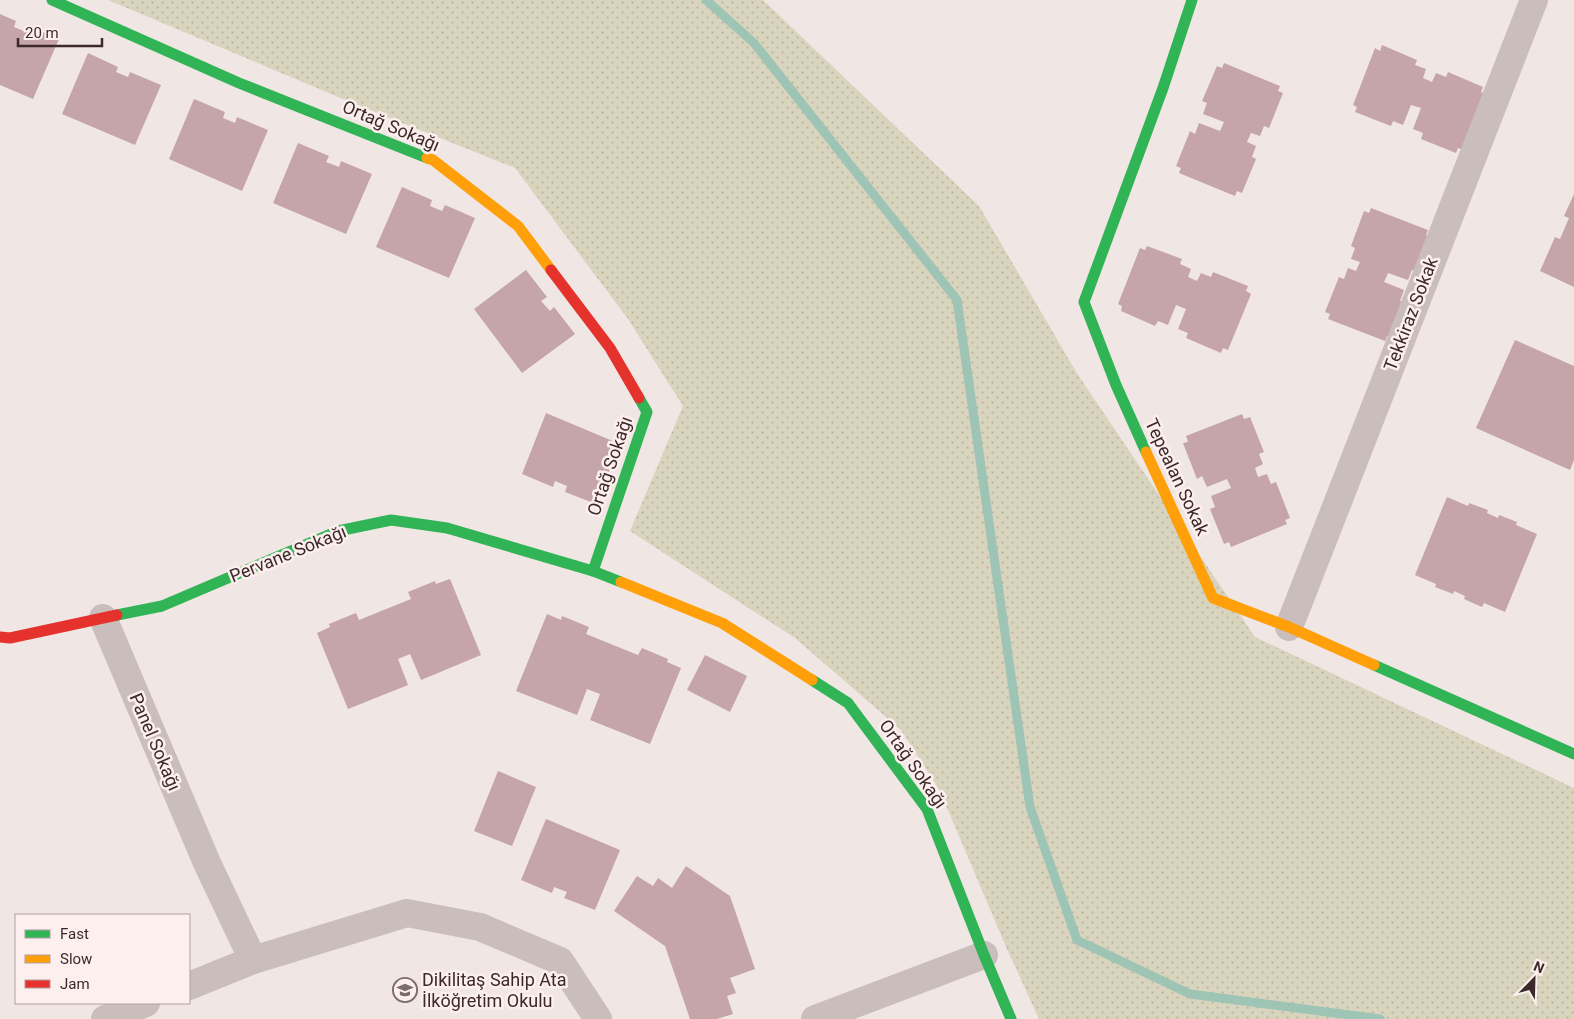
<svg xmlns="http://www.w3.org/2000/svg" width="1574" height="1019" font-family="Roboto,sans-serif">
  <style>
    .park { fill: url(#park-dots) }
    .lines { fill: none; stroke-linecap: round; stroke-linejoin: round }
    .stream { stroke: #9ec4b6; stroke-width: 9 }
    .building { fill: #c6a5a8 }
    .street { stroke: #cabebd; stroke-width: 28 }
    .fast { stroke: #30b455; stroke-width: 11 }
    .slow { stroke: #ff9f0a; stroke-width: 11 }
    .jam { stroke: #e5322d; stroke-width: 11 }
    .labels { text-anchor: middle; stroke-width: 5; stroke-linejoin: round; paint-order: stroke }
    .street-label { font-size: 18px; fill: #3c2a2b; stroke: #fcefed }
    .poi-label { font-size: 18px; fill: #3c2a2b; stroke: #fcefed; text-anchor: start }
  </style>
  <defs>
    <pattern id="park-dots" width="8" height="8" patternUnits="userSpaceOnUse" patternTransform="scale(1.25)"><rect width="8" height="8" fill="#d9d4bd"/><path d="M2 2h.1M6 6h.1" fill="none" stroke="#bbb6a3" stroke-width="1.8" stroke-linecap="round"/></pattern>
  </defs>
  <rect width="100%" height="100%" fill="#f0e6e4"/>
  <polygon class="park" points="108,0 763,0 979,206 1078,375 1255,637 1574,788 1574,1019 1039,1019 1007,949 939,789 901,730 795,638 630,531 683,406 628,319 515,168 343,99"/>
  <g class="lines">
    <polyline class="stream" points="706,0 754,43 957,300 1030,807 1077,940 1190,994 1380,1019"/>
  </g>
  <g class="building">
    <polygon points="0,14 16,21 14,27 26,32 29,26 59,39 33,99 0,85"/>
    <polygon points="1382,45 1417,60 1415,65 1426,69 1423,78 1432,82 1436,73 1446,77 1448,72 1483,87 1481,92 1486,94 1463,150 1458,148 1456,153 1421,139 1423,133 1413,129 1421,108 1411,105 1403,125 1393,121 1391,126 1355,112 1357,107 1353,105 1375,48 1380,51"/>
    <polygon points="88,53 118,67 116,72 128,77 130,72 161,85 135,145 62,114"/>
    <polygon points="1224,63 1280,86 1278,91 1283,93 1269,128 1264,126 1260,136 1251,133 1247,142 1256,146 1252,157 1256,159 1242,193 1237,191 1235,196 1179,173 1181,168 1176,166 1190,131 1195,134 1199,123 1220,131 1224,122 1203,114 1207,103 1202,101 1217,66 1222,68"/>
    <polygon points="194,99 225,112 223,118 235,123 237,117 268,130 242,191 169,159"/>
    <polygon points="298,143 329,156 326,162 339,167 341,161 372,174 346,234 273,203"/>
    <polygon points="402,187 432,200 430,206 442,211 445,205 475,218 449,278 376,247"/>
    <polygon points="1574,194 1574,287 1540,271 1555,237 1560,239 1569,218 1564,216"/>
    <polygon points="1371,208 1428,230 1426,235 1431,237 1418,272 1412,270 1408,280 1388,273 1384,282 1404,290 1400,301 1406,303 1392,338 1387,336 1385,341 1328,319 1330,314 1325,312 1339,277 1344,279 1348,268 1356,271 1360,262 1351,259 1355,248 1351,246 1364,211 1369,213"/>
    <polygon points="1147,246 1182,259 1180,264 1191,269 1188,277 1197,281 1201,273 1211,277 1213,272 1248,286 1246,291 1251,294 1228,350 1223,348 1221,353 1186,338 1188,333 1178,329 1186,309 1176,305 1168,325 1158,321 1155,326 1121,311 1122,306 1118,304 1140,248 1145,250"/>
    <polygon points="526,270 547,297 541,301 550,311 554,307 575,334 522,373 474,309"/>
    <polygon points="1515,340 1574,366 1574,460 1570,470 1476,428"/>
    <polygon points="546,413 620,444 596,504 565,492 567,486 555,481 553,487 522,474"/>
    <polygon points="1242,414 1244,419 1250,417 1264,452 1259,454 1263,464 1255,468 1258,477 1267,474 1271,484 1276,482 1290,518 1285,520 1287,524 1231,547 1229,542 1224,544 1210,509 1215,507 1211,496 1231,488 1227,479 1207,487 1202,476 1197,479 1183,443 1188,442 1186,436"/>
    <polygon points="1447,497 1468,506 1469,503 1488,510 1487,513 1498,518 1499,515 1517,522 1516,525 1537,534 1505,612 1484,603 1482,607 1464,599 1465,596 1454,591 1453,594 1435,587 1436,584 1415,575"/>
    <polygon points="450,579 481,655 421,680 410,654 398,659 408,685 348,709 317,633 330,627 329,624 356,613 359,620 411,599 408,592 435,581 436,584"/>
    <polygon points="547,614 561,620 562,616 589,627 586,634 638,655 642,648 668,659 667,662 681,668 650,744 590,720 600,694 587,689 577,715 516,691"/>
    <polygon points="705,655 747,676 730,712 687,690"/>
    <polygon points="498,771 536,787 512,846 474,831"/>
    <polygon points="546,819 620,850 595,910 564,898 567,892 554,887 552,893 521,880"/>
    <polygon points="686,866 730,896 755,969 730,978 736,993 727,996 733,1014 717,1019 690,1019 665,946 614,911 637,876 653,886 658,878 672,888"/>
  </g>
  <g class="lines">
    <g class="street">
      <polyline points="103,618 207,863 253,960"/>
      <polyline points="1289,627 1534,0"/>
      <polyline points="189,986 253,960 407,913 480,927 560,961 598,1019"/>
      <polyline points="105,1019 146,1003"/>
      <polyline points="815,1019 984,955"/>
    </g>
    <g class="fast">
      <polyline points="52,0 239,83 427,158"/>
      <polyline points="1146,452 1116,385 1084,302 1163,88 1192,0"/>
      <polyline points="593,571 647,412 639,398"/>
      <polyline points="117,615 162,606 338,531 391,520 447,528 593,571 621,582"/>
      <polyline points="1374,665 1574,754"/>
      <polyline points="812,680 848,703 927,809 984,955 1011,1019"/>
    </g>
    <g class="slow">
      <polyline points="427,158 433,160 518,226 551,270"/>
      <polyline points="1146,452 1213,598 1289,627 1374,665"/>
      <polyline points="621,582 722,623 812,680"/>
    </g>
    <g class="jam">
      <polyline points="551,270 610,348 639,398"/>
      <polyline points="0,637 10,638 117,615"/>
    </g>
  </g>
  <defs>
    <symbol id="school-ring" viewBox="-11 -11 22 22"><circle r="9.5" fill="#fcefed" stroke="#7b6c6c" stroke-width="1.5"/><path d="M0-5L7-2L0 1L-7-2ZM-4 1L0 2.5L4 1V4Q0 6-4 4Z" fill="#7b6c6c"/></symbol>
  </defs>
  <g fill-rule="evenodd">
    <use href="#school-ring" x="391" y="976" width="28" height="28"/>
  </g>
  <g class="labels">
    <g class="street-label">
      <text transform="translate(391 126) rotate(23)" y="6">Ortağ Sokağı</text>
      <text transform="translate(1411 314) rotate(-69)" y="6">Tekkiraz Sokak</text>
      <text transform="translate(610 466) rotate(-71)" y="6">Ortağ Sokağı</text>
      <text transform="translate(1177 477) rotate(65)" y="6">Tepealan Sokak</text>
      <text transform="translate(288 554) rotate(-22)" y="6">Pervane Sokağı</text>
      <text transform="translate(155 742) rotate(67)" y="6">Panel Sokağı</text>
      <text transform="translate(913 764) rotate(55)" y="6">Ortağ Sokağı</text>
    </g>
    <g class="poi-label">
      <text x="422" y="986">Dikilitaş Sahip Ata<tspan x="422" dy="21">İlköğretim Okulu</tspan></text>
    </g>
  </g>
  <rect x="15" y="914" width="175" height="90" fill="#fcefed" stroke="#afa09f"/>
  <rect x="25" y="930" width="25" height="8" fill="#30b455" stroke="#afa09f"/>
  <text x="60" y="939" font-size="15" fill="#3c2a2b">Fast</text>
  <rect x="25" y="955" width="25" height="8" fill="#ff9f0a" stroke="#afa09f"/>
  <text x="60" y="964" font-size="15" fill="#3c2a2b">Slow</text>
  <rect x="25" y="980" width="25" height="8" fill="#e5322d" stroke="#afa09f"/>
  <text x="60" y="989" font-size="15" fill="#3c2a2b">Jam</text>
  <g transform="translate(1534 979) rotate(23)" stroke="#fcefed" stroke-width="4" paint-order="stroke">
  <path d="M0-4L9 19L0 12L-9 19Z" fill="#3c2a2b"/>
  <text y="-8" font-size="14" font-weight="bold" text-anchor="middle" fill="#3c2a2b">N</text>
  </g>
  <path d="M18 38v8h84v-8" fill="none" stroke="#3c2a2b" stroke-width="2.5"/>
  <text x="25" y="38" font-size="15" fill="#3c2a2b" stroke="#fcefed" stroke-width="4" paint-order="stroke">20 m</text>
</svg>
